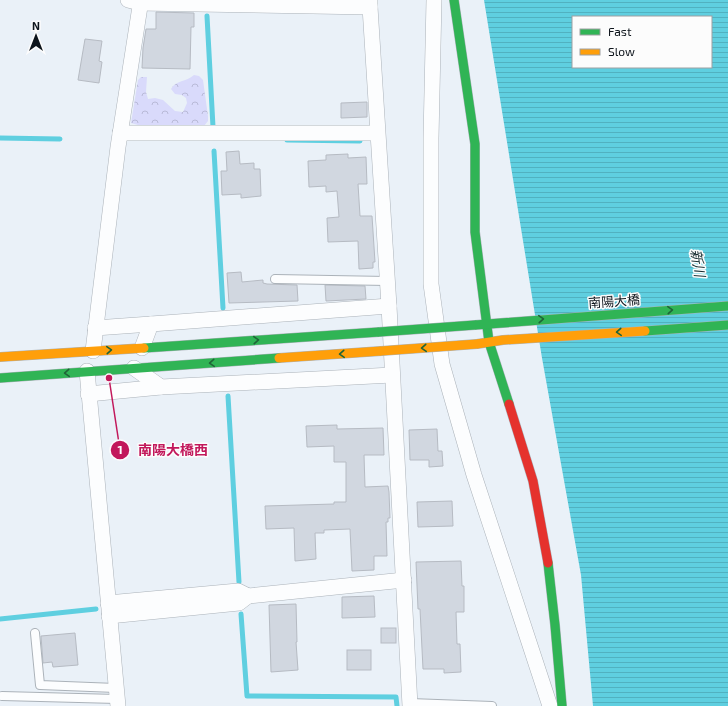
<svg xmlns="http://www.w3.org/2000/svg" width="728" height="706" font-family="'Exo 2','Noto Sans JP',sans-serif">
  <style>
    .forest { fill: url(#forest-crowns) }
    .water { fill: url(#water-rules); fill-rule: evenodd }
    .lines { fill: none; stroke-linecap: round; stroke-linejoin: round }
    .stream { stroke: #5fcfe0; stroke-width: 5 }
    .building { fill: #d1d7e0; stroke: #b6bbc3 }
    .lane-casing { stroke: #abb2b9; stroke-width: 10 }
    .street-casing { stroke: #abb2b9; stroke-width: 16 }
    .fast-casing { stroke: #abb2b9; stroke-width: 10 }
    .slow-casing { stroke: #abb2b9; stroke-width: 10 }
    .jam-casing { stroke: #abb2b9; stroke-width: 10 }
    .lane { stroke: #fcfdfe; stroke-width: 8 }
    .street { stroke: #fcfdfe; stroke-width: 15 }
    .fast { stroke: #30b455; stroke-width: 9 }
    .slow { stroke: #ff9f0a; stroke-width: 9 }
    .jam { stroke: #e5322d; stroke-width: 9 }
    .fast-bridge-casing { stroke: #abb2b9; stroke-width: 10; stroke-linecap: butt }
    .slow-bridge-casing { stroke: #abb2b9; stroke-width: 10; stroke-linecap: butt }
    .fast-bridge { stroke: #30b455; stroke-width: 9 }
    .slow-bridge { stroke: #ff9f0a; stroke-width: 9 }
    .oneway { stroke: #1f6438 }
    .labels { text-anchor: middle; stroke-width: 3; stroke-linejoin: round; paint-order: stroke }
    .street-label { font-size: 13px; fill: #0e151c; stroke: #fcfcfc }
    .water-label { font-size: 14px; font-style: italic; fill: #172e32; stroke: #fcfcfc }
    .leader { fill: none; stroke: #c2185b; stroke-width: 1.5 }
    .callout-dot { fill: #c2185b; stroke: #fcfcfc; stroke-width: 1.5 }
    .mark-label { font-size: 12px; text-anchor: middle; font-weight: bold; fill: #fff }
    .callout-label { font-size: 14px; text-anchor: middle; font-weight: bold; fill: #c2185b; stroke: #fcfcfc; stroke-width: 3; stroke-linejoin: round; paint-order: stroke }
  </style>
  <defs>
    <pattern id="forest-crowns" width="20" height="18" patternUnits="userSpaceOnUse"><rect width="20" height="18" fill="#d9dafb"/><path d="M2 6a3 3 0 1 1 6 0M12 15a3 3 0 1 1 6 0" fill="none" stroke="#b9bad7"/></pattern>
    <pattern id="water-rules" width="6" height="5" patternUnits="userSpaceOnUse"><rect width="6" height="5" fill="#5fcfe0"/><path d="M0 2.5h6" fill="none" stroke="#51b1c0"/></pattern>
  </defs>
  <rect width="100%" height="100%" fill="#eaf1f8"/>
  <path class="forest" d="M194 75 199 76 203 80 208 116V121L204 126 138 125 131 123 138 80 141 77H147L146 92 148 99 155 98 163 100 175 111 183 112 187 103 186 98 182 95 175 94 171 89C176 80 186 82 194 75Z"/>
  <path class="water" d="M484 0H728V706H593L581 575 542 358ZM573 17H711V67H573Z"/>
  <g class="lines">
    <g class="stream">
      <polyline points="207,16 213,127"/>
      <polyline points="0,138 60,139"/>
      <polyline points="287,140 360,141"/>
      <polyline points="214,151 223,308"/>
      <polyline points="228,396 239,582"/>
      <polyline points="241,614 247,696 396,697 397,706"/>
      <polyline points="0,619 96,609"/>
    </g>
  </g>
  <g class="building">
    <polygon points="156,12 194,13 194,27 191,27 190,69 142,68 143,48 146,29 156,29"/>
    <polygon points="85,39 102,41 99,61 102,62 99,83 78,80"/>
    <polygon points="367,102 367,117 341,118 341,103"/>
    <polygon points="239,151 240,164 254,163 254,169 260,169 261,196 241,198 241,194 222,195 221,171 227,171 226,152"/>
    <polygon points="348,154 348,158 366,157 367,184 358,184 360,216 372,216 375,262 373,262 373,268 359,269 358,241 328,242 327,218 339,217 337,191 326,192 326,186 309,187 308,161 326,160 326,155"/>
    <polygon points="241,272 242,282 263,280 263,283 267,284 297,285 298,301 229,303 227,273"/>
    <polygon points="325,285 365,286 366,299 326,301"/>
    <polygon points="337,425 337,429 383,428 384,455 364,455 365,487 388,486 389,492 390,518 388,518 388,522 386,522 387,556 374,556 374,570 352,571 350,529 324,530 324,533 315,533 316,559 295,561 294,528 266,529 265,506 334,504 334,502 346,502 346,462 334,462 334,446 307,447 306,426"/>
    <polygon points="437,429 438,451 442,451 443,466 429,467 429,460 410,460 409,430"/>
    <polygon points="452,501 453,526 418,527 417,502"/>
    <polygon points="461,561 462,586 464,586 464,612 456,612 457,644 460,644 461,672 444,673 444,669 423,669 420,609 418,609 416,562"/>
    <polygon points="374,596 375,617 342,618 342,597"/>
    <polygon points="296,604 297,642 296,642 298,670 271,672 269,605"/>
    <rect x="381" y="628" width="15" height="15"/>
    <polygon points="75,633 78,665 53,667 52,662 43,663 41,636"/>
    <rect x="347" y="650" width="24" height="20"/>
  </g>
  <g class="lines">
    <defs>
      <g id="lane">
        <polyline points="275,279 387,281"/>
        <polyline points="35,633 40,685 116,688"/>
        <polyline points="2,696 117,699"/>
        <polyline points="410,703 492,706"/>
      </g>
      <g id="street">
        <polyline points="128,0 140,3 370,7 370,0"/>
        <polyline points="434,0 431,138 431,284 442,364 474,475 550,706"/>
        <polyline points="370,7 389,306 410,706"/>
        <polyline points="120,133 377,133"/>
        <polyline points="95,328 151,324"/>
        <polyline points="142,348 151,324 389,306"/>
        <polyline points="93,351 118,147 141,0"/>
        <polyline points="134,368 161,387 392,375"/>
        <polyline points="87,371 118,706"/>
        <polyline points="88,394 161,387"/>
        <polyline points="108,603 238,591 248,596 404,580"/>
        <polyline points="109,616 239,603 248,596"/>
      </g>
      <g id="fast">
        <polyline points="454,0 475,144 475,232 489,342 509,404"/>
        <polyline points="475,325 728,306"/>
        <polyline points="645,331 728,325"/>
        <polyline points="144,348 379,332"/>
        <polyline points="0,378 279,358"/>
        <polyline points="548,563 555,625 562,706"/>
      </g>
      <g id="slow">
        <polyline points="477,344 503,340 645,331"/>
        <polyline points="0,357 144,348"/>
        <polyline points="279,358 381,351"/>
      </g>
      <polyline id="jam" points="509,404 533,481 548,563"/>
    </defs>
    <use href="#lane" class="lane-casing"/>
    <use href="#street" class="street-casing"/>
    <use href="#fast" class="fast-casing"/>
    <use href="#slow" class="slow-casing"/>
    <use href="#jam" class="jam-casing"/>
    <use href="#lane" class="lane"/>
    <use href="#street" class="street"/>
    <use href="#fast" class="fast"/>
    <use href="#slow" class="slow"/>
    <use href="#jam" class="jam"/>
    <defs>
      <polyline id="fast-bridge" points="379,332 475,325"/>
      <polyline id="slow-bridge" points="381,351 477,344"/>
    </defs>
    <use href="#fast-bridge" class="fast-bridge-casing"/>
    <use href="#slow-bridge" class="slow-bridge-casing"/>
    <use href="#fast-bridge" class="fast-bridge"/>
    <use href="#slow-bridge" class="slow-bridge"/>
  </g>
  <defs><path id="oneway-chevron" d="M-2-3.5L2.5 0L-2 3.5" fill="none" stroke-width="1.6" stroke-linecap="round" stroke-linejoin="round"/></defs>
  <g class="oneway">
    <use href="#oneway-chevron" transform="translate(670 310) rotate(-4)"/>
    <use href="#oneway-chevron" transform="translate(541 319) rotate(-4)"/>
    <use href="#oneway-chevron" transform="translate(619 332) rotate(176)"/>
    <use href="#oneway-chevron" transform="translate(256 340) rotate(-4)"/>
    <use href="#oneway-chevron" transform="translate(424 348) rotate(176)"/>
    <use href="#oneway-chevron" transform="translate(109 350) rotate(-4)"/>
    <use href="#oneway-chevron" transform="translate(342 354) rotate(176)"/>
    <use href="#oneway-chevron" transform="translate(212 363) rotate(176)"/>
    <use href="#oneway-chevron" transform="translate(67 373) rotate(176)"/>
  </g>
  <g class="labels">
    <g class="street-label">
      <text transform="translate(614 301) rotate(-4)" y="5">南陽大橋</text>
    </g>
    <g class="water-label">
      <text transform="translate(698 263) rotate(81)" y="5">新川</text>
    </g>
  </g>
  <path class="leader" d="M109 378L120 450"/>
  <g class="callout-dot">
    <circle cx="109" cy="378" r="4"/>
    <circle cx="120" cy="450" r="10"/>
  </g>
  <g class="mark-label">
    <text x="120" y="454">1</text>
  </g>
  <g class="callout-label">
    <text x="173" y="455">南陽大橋西</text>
  </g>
  <rect x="572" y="16" width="140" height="52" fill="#fcfcfc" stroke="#9da0a2"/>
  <rect x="580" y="29" width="20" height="6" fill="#30b455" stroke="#9da0a2"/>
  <text x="608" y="36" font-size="12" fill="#0e151c">Fast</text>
  <rect x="580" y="49" width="20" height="6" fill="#ff9f0a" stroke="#9da0a2"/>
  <text x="608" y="56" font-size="12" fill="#0e151c">Slow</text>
  <g transform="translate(36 36)" stroke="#fcfcfc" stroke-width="3" paint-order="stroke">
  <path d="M0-3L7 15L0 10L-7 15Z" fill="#0e151c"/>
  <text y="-6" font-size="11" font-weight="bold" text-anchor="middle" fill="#0e151c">N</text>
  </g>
</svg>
